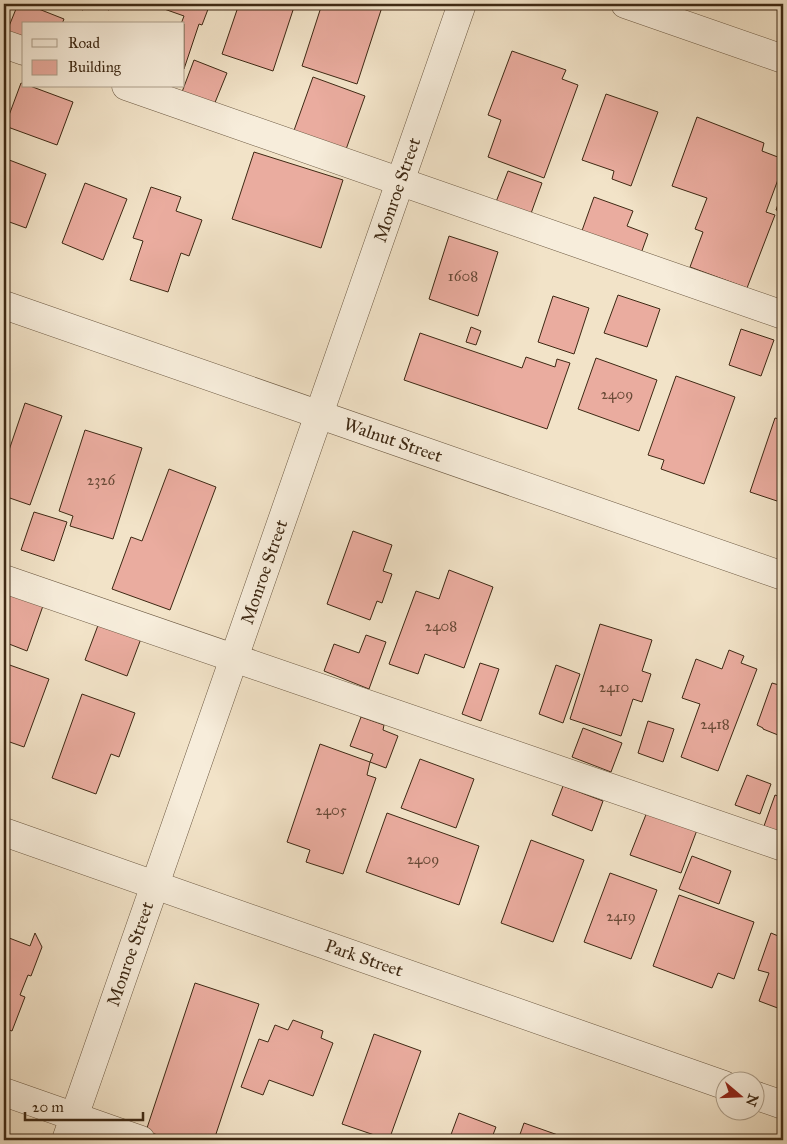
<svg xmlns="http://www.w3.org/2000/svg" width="787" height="1144" font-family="'IM FELL Great Primer',serif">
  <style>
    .building { fill: #eaac9f; stroke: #3e2914 }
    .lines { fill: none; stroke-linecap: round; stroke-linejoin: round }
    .minor-casing { stroke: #6b5841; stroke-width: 29 }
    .minor { stroke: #f7eddb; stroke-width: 28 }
    .labels { text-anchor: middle; stroke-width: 4; stroke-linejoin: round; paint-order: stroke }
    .number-label { font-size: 15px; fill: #694a37 }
    .street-label { font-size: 18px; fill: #3e2914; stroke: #f7eddb }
  </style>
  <rect width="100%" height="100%" fill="#f2e3c8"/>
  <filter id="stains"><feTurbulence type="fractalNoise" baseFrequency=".004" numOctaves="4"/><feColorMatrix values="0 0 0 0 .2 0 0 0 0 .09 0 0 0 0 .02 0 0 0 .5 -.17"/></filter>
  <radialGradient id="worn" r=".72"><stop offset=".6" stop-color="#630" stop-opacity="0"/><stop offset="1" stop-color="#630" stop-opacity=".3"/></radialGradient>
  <g class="building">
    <polygon points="18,4 26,4 64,19 62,24 24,24 24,44 5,36"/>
    <polygon points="65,4 85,4 83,10"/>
    <polygon points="91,4 111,4 109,10"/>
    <polygon points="150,4 210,4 202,25 199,24 184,69 184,24 181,24 184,16"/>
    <polygon points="239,4 295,4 273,71 222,54"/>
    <polygon points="322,4 383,4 357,84 302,66"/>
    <polygon points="512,51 566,70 562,79 578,85 544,178 488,157 501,120 488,115"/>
    <polygon points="194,60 227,73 214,105 182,92"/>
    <polygon points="313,77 365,96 344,155 292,136"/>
    <polygon points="21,83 24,84 24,86 30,86 73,102 57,145 5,126"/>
    <polygon points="606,94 658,112 631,186 612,179 614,171 582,160"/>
    <polygon points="697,117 764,143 762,151 783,159 783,166 766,212 775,215 747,288 690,267 703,232 695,229 707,198 672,186"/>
    <polygon points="254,152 343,180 321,248 232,219"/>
    <polygon points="4,158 46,174 26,228 4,220"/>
    <polygon points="508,171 542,183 529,219 494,207"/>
    <polygon points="85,183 127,199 103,260 62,243"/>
    <polygon points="151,187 181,197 176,211 202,220 189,256 181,253 168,292 130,280 143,241 133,238"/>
    <polygon points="783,190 783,212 776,210"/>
    <polygon points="594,197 633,211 627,226 648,234 639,259 579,239"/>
    <polygon points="449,236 498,252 478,316 429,299"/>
    <polygon points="618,295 660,309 647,347 604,333"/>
    <polygon points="553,296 589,308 574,354 538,342"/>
    <polygon points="471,327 481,331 476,345 466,342"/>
    <polygon points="741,329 774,340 761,376 729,365"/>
    <polygon points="420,333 522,368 526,357 555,367 557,359 570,363 547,429 404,380"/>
    <polygon points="596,358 657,380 639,431 578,409"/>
    <polygon points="676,376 735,397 704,484 661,469 664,460 648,455"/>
    <polygon points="25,403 62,416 30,505 4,496 4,465"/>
    <polygon points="775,418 783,420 783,503 750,492"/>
    <polygon points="85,430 142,448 113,539 70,526 73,516 59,511"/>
    <polygon points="169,469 216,487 170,610 112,589 131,537 142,541"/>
    <polygon points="34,512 67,522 54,561 21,550"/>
    <polygon points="353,531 392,545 383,571 392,574 382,603 377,601 370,620 327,604"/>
    <polygon points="449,570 493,587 464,668 425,654 418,674 389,664 416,591 439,599"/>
    <polygon points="8,590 44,603 27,651 4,642 4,602"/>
    <polygon points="100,620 142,636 127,676 85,660"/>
    <polygon points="600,624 652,640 642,671 651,674 642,702 633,699 621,736 570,719"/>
    <polygon points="366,635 386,642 369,689 324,671 334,644 359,653"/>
    <polygon points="729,650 744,656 741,663 757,669 718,771 681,757 700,704 682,698 696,659 722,669"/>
    <polygon points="4,663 49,679 24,747 4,740"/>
    <polygon points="480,663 499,669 481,721 462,714"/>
    <polygon points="556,665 580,674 563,723 539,714"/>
    <polygon points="783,674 783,737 763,729 763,728 757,725 772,683 779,685"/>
    <polygon points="82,694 135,713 119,757 111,754 96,794 52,778"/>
    <polygon points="361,717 384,725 383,730 398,736 386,768 370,762 373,754 350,746"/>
    <polygon points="648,721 674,729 663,762 638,753"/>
    <polygon points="583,728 622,743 611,772 572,757"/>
    <polygon points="320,744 370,762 367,775 376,778 343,874 306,862 310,850 287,842"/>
    <polygon points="420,759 474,779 456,828 401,808"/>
    <polygon points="747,775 771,784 760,814 735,805"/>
    <polygon points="563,786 603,801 592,831 552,815"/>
    <polygon points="775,795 783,798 783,833 764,826"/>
    <polygon points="647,812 697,830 681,873 630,855"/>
    <polygon points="387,813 479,846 459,905 366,872"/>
    <polygon points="531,840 584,860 553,942 501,923"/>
    <polygon points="692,856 731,871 719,904 679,889"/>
    <polygon points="610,873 657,890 631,959 584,942"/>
    <polygon points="679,895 754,922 734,979 718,973 712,988 653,966"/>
    <polygon points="35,933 42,947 31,976 28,975 20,995 25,997 12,1031 4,1028 4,936 30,946"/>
    <polygon points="771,933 783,938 783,1010 759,1001 769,973 758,970"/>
    <polygon points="195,983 259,1004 214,1140 172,1140 146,1131"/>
    <polygon points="293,1020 323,1031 321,1038 333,1043 313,1096 269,1080 263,1095 241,1087 259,1039 268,1042 275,1025 288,1030"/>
    <polygon points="374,1034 421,1051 389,1140 342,1124"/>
    <polygon points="459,1113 496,1127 491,1140 449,1140"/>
    <polygon points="524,1123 572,1140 518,1140"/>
  </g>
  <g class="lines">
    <defs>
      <g id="minor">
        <polyline points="625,4 783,59"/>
        <polyline points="4,44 24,51"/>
        <polyline points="126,86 783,315"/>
        <polyline points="4,305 783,576"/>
        <polyline points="4,579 783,847"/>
        <polyline points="4,832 724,1085"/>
        <polyline points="4,1092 141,1140"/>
        <polyline points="754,1095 783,1105"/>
        <polyline points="66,1140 462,4"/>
      </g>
    </defs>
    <use href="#minor" class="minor-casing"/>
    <use href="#minor" class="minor"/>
  </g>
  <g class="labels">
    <g class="number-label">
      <text x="463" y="281">1608</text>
      <text x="617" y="399">2409</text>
      <text x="101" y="485">2326</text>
      <text x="441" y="631">2408</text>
      <text x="614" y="692">2410</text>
      <text x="715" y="729">2418</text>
      <text x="331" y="815">2405</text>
      <text x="423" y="864">2409</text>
      <text x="621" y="921">2419</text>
    </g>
    <g class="street-label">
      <text transform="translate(397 190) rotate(-71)" y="6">Monroe Street</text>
      <text transform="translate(393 440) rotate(19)" y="6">Walnut Street</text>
      <text transform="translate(264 572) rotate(-71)" y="6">Monroe Street</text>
      <text transform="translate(130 954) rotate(-71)" y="6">Monroe Street</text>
      <text transform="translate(364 958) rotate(19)" y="6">Park Street</text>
    </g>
  </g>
  <rect width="787" height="1144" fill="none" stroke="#f2e3c8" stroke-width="20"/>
  <rect x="5" y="5" width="777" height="1134" fill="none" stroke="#3e2914" stroke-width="2.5"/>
  <rect x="10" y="10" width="767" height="1124" fill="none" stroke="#3e2914"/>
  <rect x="22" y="22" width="162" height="65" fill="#f7eddb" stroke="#ad9f8b"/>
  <rect x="32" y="39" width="25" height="8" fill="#f7eddb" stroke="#ad9f8b"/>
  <text x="68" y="48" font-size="15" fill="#3e2914">Road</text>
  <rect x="32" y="60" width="25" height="15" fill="#eaac9f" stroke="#ad9f8b"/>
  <text x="68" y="72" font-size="15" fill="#3e2914">Building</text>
  <g transform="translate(740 1096) rotate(109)"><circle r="24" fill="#f7eddb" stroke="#ad9f8b"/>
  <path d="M0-4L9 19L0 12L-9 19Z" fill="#8f2418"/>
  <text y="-8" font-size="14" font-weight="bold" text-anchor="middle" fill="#3e2914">N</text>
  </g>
  <path d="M25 1112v8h118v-8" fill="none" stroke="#3e2914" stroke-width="2.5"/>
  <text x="32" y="1112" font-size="15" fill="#3e2914" stroke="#f7eddb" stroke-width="4" paint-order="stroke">20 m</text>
  <rect width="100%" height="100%" filter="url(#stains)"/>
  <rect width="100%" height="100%" fill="url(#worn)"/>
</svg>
